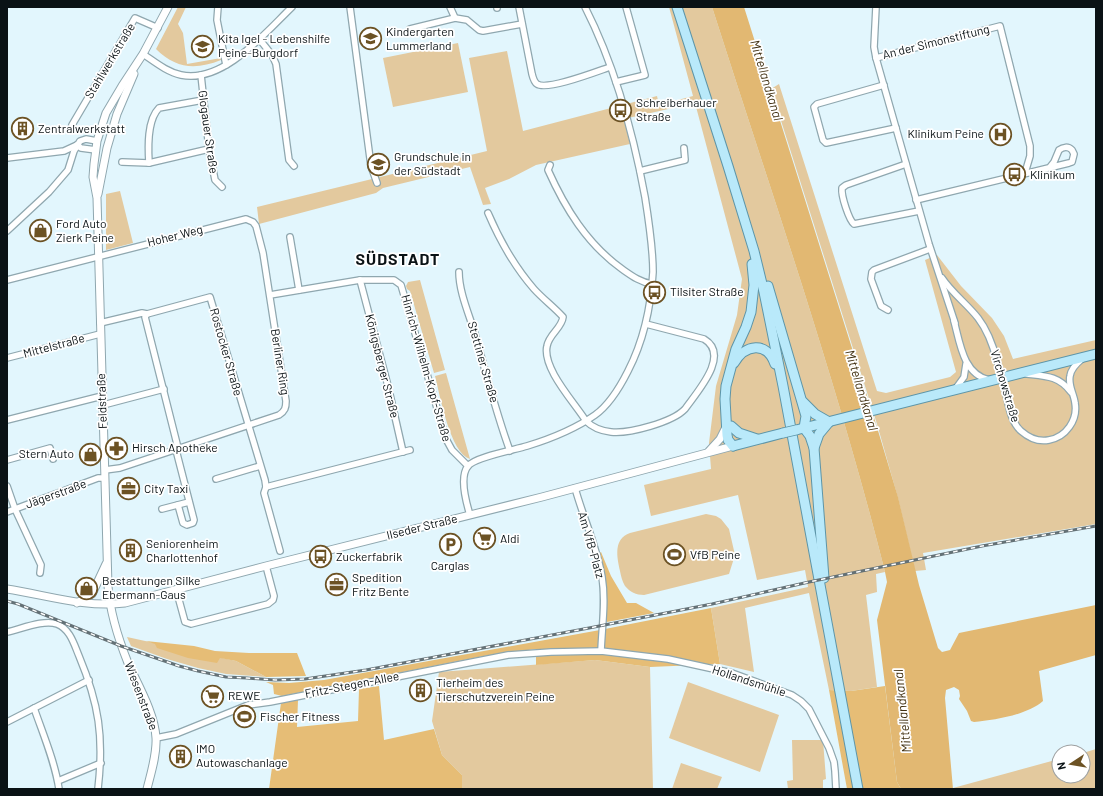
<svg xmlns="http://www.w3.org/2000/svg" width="1103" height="796" font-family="Barlow,sans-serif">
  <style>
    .green { fill: #e3c99e }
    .forest { fill: #e6bd76 }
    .water { fill: #e2b872 }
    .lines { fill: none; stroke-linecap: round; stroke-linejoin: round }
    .minor-casing { stroke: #8fa7af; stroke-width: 8 }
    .tertiary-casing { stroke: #8fa7af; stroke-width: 9 }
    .primary-casing { stroke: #5d95a8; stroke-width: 11 }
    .minor { stroke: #fff; stroke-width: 5.5 }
    .tertiary { stroke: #fff; stroke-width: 7 }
    .primary { stroke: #b9e9fa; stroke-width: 9 }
    .rail-casing { stroke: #647176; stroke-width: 3 }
    .rail { stroke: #fff; stroke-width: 1.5; stroke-dasharray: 4.5; stroke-linecap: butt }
    .minor-bridge-casing { stroke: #8fa7af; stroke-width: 8; stroke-linecap: butt }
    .primary-bridge-casing { stroke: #5d95a8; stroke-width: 11; stroke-linecap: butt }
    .minor-bridge { stroke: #fff; stroke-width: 5.5 }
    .primary-bridge { stroke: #b9e9fa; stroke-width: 9 }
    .labels { text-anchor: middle; stroke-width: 3.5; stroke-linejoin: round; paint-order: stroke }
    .poi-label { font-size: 12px; fill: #0a1215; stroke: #fff; text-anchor: start }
    .street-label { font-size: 12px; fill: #0a1215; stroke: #fff }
    .water-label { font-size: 13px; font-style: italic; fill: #413011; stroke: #fff }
    .district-label { font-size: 16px; font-weight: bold; letter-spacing: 1px; fill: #0a1215; stroke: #fff }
  </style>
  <rect width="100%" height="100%" fill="#e2f6fd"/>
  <g class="green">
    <path d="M178 7H186L178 24 183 33 187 64 221 58V60C196 70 176 69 156 49Z"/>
    <path d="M669 7H712C772 195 837 381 885 572L876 574 877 592 866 595 877 687 851 691 829 690 809 593 745 608 754 672 720 664 711 608 808 587 805 570 757 580 738 495 651 516 644 485 711 469 709 443 716 386 737 315 742 279 695 103 624 119 630 144 536 165 509 179 485 188 491 204 483 205 470 167 383 188 376 193 259 224 257 207 487 151 469 58 507 51 523 131 657 96 659 105 693 96Z"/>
    <polygon points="458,43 468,92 393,107 383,58"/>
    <polygon points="779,84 877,391 886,393 950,377 956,372 925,260 937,255 961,286 992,318 1004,336 1013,359 1096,340 1096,524 923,553 926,570 915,571 898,498 877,424 771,89"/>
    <polygon points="120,191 133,243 106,250 106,194"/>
    <polygon points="420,280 445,370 434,373 410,291 407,289 406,286 408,282"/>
    <path d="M446 373 470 459C450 453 440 395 435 376Z"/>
    <path d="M706 514 716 516 721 519 729 529 735 555 729 574 644 595C636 595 630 592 625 586 622 581 621 576 620 571 617 557 613 539 630 533Z"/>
    <polygon points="127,637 236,661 266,677 226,674 198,668 167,659 131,646"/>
    <polygon points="595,660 650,667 653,789 462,789 462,775 442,755 432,721 439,672"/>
    <polygon points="688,682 779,715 760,772 669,738"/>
    <polygon points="792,740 823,740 826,779 823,780 823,789 788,789 787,781 793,780"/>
    <polygon points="1096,749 1096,789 953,789 953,788 1059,759 1059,776 1083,776 1083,753"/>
    <polygon points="681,763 722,777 717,789 672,789"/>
  </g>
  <g class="forest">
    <polygon points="601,552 611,576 627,603 636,603 654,613 607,622 606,592 598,554"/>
    <polygon points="711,608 720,664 650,667 595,660 536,665 536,647 536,649 484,656 282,696 274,694 273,685 266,682 289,683 324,680 600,630"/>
    <polygon points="146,641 194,646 215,651 249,653 297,653 306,676 266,677 236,661 220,658 217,663 188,658 157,648 155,644"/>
    <polygon points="379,686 384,740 434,729 442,755 462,775 462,789 269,789 281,703 298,700 297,727 358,721 359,689"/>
    <polygon points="885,686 897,782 901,789 847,789 829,690 851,691"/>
  </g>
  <path class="water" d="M712 7H744L876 424 898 497 919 585 938 648 942 652 950 650 959 633 1096 605V655L1039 671 1043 701C1027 715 995 720 974 722L971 721 967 711 959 699 960 696 959 690 954 687 946 690 945 698 953 789H901L897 782 877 620 887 582 885 572C837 381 772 195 712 7Z"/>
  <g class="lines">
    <defs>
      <g id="minor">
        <polyline points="218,7 217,20 226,65"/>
        <polyline points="350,7 371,166 377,183"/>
        <polyline points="450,7 455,18 467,20 479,30 483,31 522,24"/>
        <polyline points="497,7 497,8"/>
        <path d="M519 7 532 74C533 78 534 82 537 84 547 91 598 71 610 67"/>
        <polyline points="876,7 874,47 876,58 929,244 955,323"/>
        <polyline points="410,29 455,18"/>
        <polyline points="260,40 272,55 276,64 289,160 294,166"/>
        <path d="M143 54C155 62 167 72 181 75 223 84 265 33 292 7"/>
        <polyline points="876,58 1000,26 1030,146 1030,156 1025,173"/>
        <polyline points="201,75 209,149 215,180 222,187"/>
        <polyline points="616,82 645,75 626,7"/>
        <polyline points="884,85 817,104 814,107 823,140 826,143 896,128"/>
        <polyline points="72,125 135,18 158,28"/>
        <polyline points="77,145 81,148 96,150"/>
        <polyline points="7,158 64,151 77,145"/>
        <polyline points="122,162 149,163 209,149"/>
        <path d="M149 163C148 147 147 120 159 108L203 100"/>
        <path d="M906 164 846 185 842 188C841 196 849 220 854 224L919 211"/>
        <path d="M550 165 548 170C565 208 587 244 622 269 632 276 640 282 652 284"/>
        <polyline points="640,171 685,160 684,148"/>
        <path d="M916 200 1069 163 1072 162 1074 154 1072 150C1068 146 1063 147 1059 150L1054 162 1050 167"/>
        <path d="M488 213C500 241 514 266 534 289 543 299 554 307 563 317 562 328 549 334 547 346 542 368 574 402 586 421 592 427 602 431 611 432 629 434 673 422 685 409 697 392 731 355 704 339L646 324"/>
        <polyline points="7,231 49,192 68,170 74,151 80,141 86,139 97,141"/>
        <polyline points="290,237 299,290"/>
        <path d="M459 272C459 292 469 314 475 334 486 373 496 413 510 451"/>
        <path d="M942 278C952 293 967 304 978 318 988 331 993 345 997 361"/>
        <path d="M7 280 246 219 253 222 256 226 263 253 286 401C286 408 285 411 279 415L120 468 105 470"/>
        <polyline points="360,280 388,386 403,452"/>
        <polyline points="270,295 360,280 394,280 401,285 446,439 452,450 468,466"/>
        <polyline points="888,310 881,306 871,279 872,272 874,270 930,249"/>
        <path d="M954 321C960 343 963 374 989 380"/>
        <polyline points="100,323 142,313 147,314"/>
        <polyline points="7,358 100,334"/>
        <path d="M1027 374C1046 376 1059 376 1071 392"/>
        <polyline points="956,388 964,377 966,364"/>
        <path d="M1006 394C1009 407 1011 422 1021 431 1029 438 1039 442 1049 440 1066 437 1078 420 1075 403 1074 394 1068 386 1070 376 1071 369 1077 363 1082 359"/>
        <polyline points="103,404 107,404 164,389"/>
        <polyline points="7,420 102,396"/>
        <polyline points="7,460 50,448 53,459"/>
        <polyline points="216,479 260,466"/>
        <polyline points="7,486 15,509 41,565 40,573"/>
        <polyline points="266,487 410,450"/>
        <path d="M575 488C583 517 597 547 602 577 606 601 602 626 601 651"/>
        <polyline points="178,505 183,523 187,525 193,523 194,520 176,450 177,444 145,317 147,314 210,297 265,480 266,487 264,493 280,551"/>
        <polyline points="162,509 189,502"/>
        <polyline points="7,512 98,478 105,478"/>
        <path d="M470 515C466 502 459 477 468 466 475 457 514 450 527 446 550 439 575 429 595 415 609 405 620 387 628 371 644 340 651 306 653 272 653 247 649 222 645 197 633 132 615 66 585 7"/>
        <polyline points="176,589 185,622 191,624 268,604 273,600 274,596 266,566"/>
        <path d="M7 632C21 629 44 619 57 624 70 629 74 644 79 656 99 704 104 737 98 789"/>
        <path d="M34 708C43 734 55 762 59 789"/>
        <polyline points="7,722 89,680"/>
        <polyline points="156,738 176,734 248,705 270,702 508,655 551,652 601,651 668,659 732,673 792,695 801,701 809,709 829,748 834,762 835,771 836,789"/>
        <polyline points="58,781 101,763"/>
      </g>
      <g id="tertiary">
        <polyline points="98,194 107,148 117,114 134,74"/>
        <polyline points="709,451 720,439 726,427"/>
        <path d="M7 589C47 595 84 608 125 603L266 566 542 497 733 446"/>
        <polyline points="77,603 92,594 106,564"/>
        <path d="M147 789C151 773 157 754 156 738 155 714 138 685 128 663 118 638 110 613 108 586L97 198 93 177 94 164 97 141 106 113 122 86 143 54 168 7"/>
      </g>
      <g id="primary">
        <polyline points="677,7 728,166 754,251 764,292 783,386 858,789"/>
        <polyline points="768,286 806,416 804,428"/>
        <path d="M734 363C745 344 767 341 775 364"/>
        <polyline points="803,402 815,414 829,422"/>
        <polyline points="731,426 739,433 757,439"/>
        <polyline points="804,428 810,436 814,448 824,578"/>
        <polyline points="796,430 1096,354"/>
        <polyline points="733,446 728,440 727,435 725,399 726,386 736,349 746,327 751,312 754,285 752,264"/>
        <polyline points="733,446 783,433"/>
        <polyline points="814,448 819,434 829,422"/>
      </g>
    </defs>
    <use href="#minor" class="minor-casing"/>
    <use href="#tertiary" class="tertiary-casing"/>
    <use href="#primary" class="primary-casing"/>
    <use href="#minor" class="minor"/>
    <use href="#tertiary" class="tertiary"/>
    <use href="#primary" class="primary"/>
    <defs>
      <polyline id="rail" points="7,601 18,604 121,646 179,666 198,671 226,677 247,678 275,680 305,679 366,670 589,628 712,604 809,582 982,546 1096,526"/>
    </defs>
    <use href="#rail" class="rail-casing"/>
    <use href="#rail" class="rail"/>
    <defs>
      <polyline id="minor-bridge" points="997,361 1006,394"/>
      <polyline id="primary-bridge" points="783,433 796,430"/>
    </defs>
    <use href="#minor-bridge" class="minor-bridge-casing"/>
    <use href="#primary-bridge" class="primary-bridge-casing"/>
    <use href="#minor-bridge" class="minor-bridge"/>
    <use href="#primary-bridge" class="primary-bridge"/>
  </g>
  <defs>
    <symbol id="school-ring" viewBox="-11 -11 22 22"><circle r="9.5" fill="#fff" stroke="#6c5224" stroke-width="1.5"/><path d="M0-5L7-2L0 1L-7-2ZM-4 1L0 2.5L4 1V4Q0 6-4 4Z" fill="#6c5224"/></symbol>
    <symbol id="bus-ring" viewBox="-11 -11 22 22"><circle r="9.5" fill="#fff" stroke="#6c5224" stroke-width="1.5"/><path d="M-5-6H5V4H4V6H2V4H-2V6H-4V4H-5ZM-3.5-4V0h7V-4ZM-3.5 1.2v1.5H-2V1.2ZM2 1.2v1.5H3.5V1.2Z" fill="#6c5224"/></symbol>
    <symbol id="building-ring" viewBox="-11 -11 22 22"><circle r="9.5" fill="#fff" stroke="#6c5224" stroke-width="1.5"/><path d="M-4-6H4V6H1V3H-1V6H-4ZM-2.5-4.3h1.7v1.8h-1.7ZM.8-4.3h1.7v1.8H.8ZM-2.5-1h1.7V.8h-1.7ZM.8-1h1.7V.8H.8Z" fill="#6c5224"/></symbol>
    <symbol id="hospital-ring" viewBox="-11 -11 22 22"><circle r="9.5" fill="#fff" stroke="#6c5224" stroke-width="1.5"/><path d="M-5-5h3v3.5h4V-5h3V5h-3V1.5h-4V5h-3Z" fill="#6c5224"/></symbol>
    <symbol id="shop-ring" viewBox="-11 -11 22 22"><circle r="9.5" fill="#fff" stroke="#6c5224" stroke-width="1.5"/><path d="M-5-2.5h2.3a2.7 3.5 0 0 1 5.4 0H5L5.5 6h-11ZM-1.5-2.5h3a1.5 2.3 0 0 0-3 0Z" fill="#6c5224"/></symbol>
    <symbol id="pharmacy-ring" viewBox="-11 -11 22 22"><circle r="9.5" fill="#fff" stroke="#6c5224" stroke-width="1.5"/><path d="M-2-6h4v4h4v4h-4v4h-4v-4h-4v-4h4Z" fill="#6c5224"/></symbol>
    <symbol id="office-ring" viewBox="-11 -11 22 22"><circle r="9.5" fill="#fff" stroke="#6c5224" stroke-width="1.5"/><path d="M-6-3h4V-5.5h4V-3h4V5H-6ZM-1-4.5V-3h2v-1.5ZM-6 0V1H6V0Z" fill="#6c5224"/></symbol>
    <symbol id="supermarket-ring" viewBox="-11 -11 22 22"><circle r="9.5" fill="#fff" stroke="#6c5224" stroke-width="1.5"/><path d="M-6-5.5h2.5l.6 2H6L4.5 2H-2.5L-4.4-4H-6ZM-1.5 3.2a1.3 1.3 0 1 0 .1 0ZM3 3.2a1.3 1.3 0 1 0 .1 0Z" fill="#6c5224"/></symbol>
    <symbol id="parking-ring" viewBox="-11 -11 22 22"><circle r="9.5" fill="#fff" stroke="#6c5224" stroke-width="1.5"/><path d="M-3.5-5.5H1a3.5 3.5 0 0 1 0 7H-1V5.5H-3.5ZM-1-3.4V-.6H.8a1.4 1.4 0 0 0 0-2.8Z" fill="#6c5224"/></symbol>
    <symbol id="stadium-ring" viewBox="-11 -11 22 22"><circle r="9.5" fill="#fff" stroke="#6c5224" stroke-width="1.5"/><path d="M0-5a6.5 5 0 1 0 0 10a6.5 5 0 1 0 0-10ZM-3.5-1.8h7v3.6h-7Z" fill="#6c5224"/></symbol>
  </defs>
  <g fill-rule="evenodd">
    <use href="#school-ring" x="358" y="26" width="25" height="25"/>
    <use href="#school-ring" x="190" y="34" width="25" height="25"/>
    <use href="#bus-ring" x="608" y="98" width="25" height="25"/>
    <use href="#building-ring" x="10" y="116" width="25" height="25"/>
    <use href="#hospital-ring" x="988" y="122" width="25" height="25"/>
    <use href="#school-ring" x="366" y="152" width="25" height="25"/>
    <use href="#bus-ring" x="1002" y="162" width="25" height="25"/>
    <use href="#shop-ring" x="28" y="218" width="25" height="25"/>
    <use href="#bus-ring" x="642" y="280" width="25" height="25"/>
    <use href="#pharmacy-ring" x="104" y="436" width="25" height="25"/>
    <use href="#shop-ring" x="78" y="442" width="25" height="25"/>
    <use href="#office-ring" x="116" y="476" width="25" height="25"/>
    <use href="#supermarket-ring" x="472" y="526" width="25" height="25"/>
    <use href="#parking-ring" x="438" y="532" width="25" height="25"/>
    <use href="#building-ring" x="118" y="538" width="25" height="25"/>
    <use href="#stadium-ring" x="662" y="542" width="25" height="25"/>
    <use href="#bus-ring" x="308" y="544" width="25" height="25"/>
    <use href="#office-ring" x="324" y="572" width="25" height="25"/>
    <use href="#shop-ring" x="74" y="576" width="25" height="25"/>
    <use href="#building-ring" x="408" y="678" width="25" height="25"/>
    <use href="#supermarket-ring" x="200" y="684" width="25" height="25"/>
    <use href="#stadium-ring" x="232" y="704" width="25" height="25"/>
    <use href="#building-ring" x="168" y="744" width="25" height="25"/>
  </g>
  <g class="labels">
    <g class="poi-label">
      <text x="386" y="36">Kindergarten<tspan x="386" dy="14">Lummerland</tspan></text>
      <text x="218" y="43">Kita Igel - Lebenshilfe<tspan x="218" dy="14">Peine-Burgdorf</tspan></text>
      <text x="636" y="107">Schreiberhauer<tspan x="636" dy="14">Straße</tspan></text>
      <text x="38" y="133">Zentralwerkstatt</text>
      <text x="984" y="138" text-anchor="end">Klinikum Peine</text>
      <text x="394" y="161">Grundschule in<tspan x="394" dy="14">der Südstadt</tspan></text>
      <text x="1030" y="179">Klinikum</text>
      <text x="56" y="228">Ford Auto<tspan x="56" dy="14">Zierk Peine</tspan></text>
      <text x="670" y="296">Tilsiter Straße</text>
      <text x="132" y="452">Hirsch Apotheke</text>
      <text x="74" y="458" text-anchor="end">Stern Auto</text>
      <text x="144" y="493">City Taxi</text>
      <text x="500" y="543">Aldi</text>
      <text x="146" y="548">Seniorenheim<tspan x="146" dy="14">Charlottenhof</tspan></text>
      <text x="690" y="559">VfB Peine</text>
      <text x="336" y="561">Zuckerfabrik</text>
      <text x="450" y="570" text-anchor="middle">Carglas</text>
      <text x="352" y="582">Spedition<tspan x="352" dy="14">Fritz Bente</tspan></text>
      <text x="102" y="585">Bestattungen Silke<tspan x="102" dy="14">Ebermann-Gaus</tspan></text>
      <text x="436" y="687">Tierheim des<tspan x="436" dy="14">Tierschutzverein Peine</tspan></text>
      <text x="228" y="700">REWE</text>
      <text x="260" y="721">Fischer Fitness</text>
      <text x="196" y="753">IMO<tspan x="196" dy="14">Autowaschanlage</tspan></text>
    </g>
    <g class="street-label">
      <text transform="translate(936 42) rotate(-14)" y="4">An der Simonstiftung</text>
      <text transform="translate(110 61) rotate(-59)" y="4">Stahlwerkstraße</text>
      <text transform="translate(208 132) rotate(82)" y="4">Glogauer Straße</text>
      <text transform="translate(175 236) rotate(-14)" y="4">Hoher Weg</text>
      <text transform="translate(54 346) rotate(-15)" y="4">Mittelstraße</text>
      <text transform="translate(226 352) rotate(74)" y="4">Rostocker Straße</text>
      <text transform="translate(280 362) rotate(81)" y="4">Berliner Ring</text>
      <text transform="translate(483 362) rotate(74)" y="4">Stettiner Straße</text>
      <text transform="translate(382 366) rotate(76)" y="4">Königsberger Straße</text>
      <text transform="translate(426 368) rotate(74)" y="4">Hinrich-Wilhelm-Kopf-Straße</text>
      <text transform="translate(1005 386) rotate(73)" y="4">Virchowstraße</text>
      <text transform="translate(102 401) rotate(-92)" y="4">Feldstraße</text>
      <text transform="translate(56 494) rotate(-20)" y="4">Jägerstraße</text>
      <text transform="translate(422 527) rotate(-14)" y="4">Ilseder Straße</text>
      <text transform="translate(591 545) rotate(74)" y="4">Am VfB-Platz</text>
      <text transform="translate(749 681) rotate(18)" y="4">Hollandsmühle</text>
      <text transform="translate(352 685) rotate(-11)" y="4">Fritz-Stegen-Allee</text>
      <text transform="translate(141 696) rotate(69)" y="4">Wiesenstraße</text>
    </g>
    <g class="water-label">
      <text transform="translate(767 80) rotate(73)" y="5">Mittellandkanal</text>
      <text transform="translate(862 390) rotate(73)" y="5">Mittellandkanal</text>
      <text transform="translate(902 711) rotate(-96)" y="5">Mittellandkanal</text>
    </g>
    <g class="district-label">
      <text x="398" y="265">SÜDSTADT</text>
    </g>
  </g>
  <rect width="1103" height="796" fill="none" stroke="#0a1215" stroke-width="16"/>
  <g transform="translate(1071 764) rotate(258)"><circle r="19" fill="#ffffff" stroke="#9da0a1"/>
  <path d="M0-3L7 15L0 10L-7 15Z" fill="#6c5224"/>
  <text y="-6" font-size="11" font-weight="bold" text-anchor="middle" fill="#0a1215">N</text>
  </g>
</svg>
